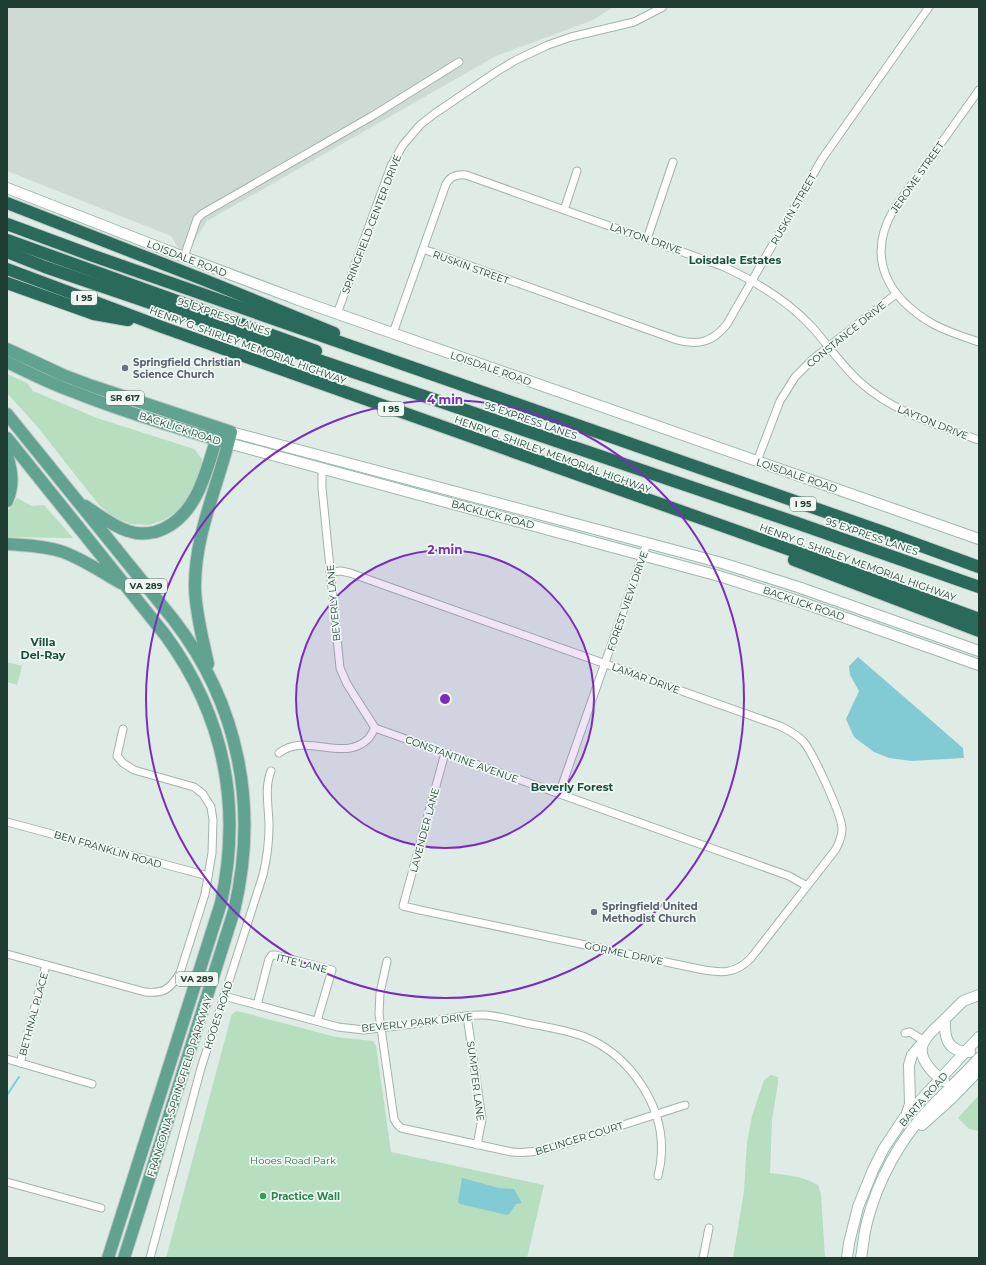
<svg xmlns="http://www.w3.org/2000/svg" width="986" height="1265" font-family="Montserrat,sans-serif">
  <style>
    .built { fill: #cddbd4 }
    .green { fill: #b6debf }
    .water { fill: #83cbd4 }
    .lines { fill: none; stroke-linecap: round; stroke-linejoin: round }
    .stream { stroke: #83cbd4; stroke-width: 2 }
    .street-casing { stroke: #a2b3ac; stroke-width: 9 }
    .secondary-casing { stroke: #9db8ad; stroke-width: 12 }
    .primary-casing { stroke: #c0c8c6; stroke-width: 14 }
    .highway-casing { stroke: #c0c8c6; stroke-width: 14 }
    .street { stroke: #fff; stroke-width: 7 }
    .secondary { stroke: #fff; stroke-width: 10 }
    .primary { stroke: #61a390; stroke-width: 12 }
    .highway { stroke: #296a5a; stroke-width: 12 }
    .ring { fill: none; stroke: #7b2cbf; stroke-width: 2 }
    .worship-dot { fill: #6b7280; stroke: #eff8f3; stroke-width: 1.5 }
    .leisure-dot { fill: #2e9e5b; stroke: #eff8f3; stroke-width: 1.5 }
    .labels { text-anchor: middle; stroke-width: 3.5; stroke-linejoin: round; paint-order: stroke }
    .shield { fill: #eff8f3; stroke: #5d746d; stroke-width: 1 }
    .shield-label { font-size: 9px; font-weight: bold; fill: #1f3c33 }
    .street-label { font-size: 10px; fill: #1f3c33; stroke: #eff8f3 }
    .worship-label { font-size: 10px; font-weight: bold; fill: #5b616d; stroke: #eff8f3; text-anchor: start }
    .park-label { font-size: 10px; fill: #277542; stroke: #eff8f3 }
    .leisure-label { font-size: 10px; font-weight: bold; fill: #27864d; stroke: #eff8f3; text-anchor: start }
    .neighbourhood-label { font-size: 11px; font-weight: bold; fill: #1a4f40; stroke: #eff8f3 }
    .centre { fill: #7b2cbf; stroke: #eff8f3; stroke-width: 2 }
    .ring-label { font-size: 12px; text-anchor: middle; font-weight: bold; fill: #7b2cbf; stroke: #eff8f3; stroke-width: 3.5; stroke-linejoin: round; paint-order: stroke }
  </style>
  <rect width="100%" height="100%" fill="#dfebe5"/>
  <polygon class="built" points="7,7 613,7 593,20 496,56 207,221 184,257 171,236 7,171"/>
  <g class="green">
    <polygon points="7,374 27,383 33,391 97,418 194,449 202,459 202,469 189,495 178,511 164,520 149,525 131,524 113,517 99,505 36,425 7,393"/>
    <polygon points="17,498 32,506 44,505 73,538 7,537 7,512"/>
    <polygon points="7,662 22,666 17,685 7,682"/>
    <polygon points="237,1011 336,1037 373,1041 376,1046 391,1152 544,1185 527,1258 166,1258 231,1017 232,1014"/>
    <path d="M771 1075 778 1077V1083L772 1120 770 1173C787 1175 802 1176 818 1185L821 1194 825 1258H733L744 1191 747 1143 752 1116 764 1080Z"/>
    <polygon points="979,1095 979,1131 969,1129 958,1118"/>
  </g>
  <g class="water">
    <polygon points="858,657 963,748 964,758 912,761 889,758 874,752 854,737 846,719 859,691 850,675 849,666"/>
    <polygon points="462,1178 499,1188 514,1189 522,1203 516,1204 509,1214 507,1215 460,1204 458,1202"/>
  </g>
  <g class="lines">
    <polyline class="stream" points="7,1095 19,1077"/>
    <defs>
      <g id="street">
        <path d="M979 90 894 209C865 258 888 298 933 324 948 332 964 337 979 342"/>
        <polyline points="564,210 577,171"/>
        <polyline points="647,239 673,162"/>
        <path d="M423 249 677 340C698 346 713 342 727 324L822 159 929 7"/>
        <polyline points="184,257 197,219 202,214 374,115 459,62"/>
        <polyline points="337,314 391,166 403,145 420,125 434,114 496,72 516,60 548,45 571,37 634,22 663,7"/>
        <path d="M393 333 446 184C450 176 457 174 466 175L722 266C755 281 787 300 812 327 828 345 842 366 860 382 893 412 937 425 979 440"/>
        <polyline points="757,461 780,401 795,377 813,359 896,294"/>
        <polyline points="322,469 322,488 340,668 347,684 375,728"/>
        <path d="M330 572 341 571 350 573 780 726C788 730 796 734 803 741 813 753 842 815 842 829 842 836 839 843 836 849L751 958C735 975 720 973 699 969L420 910 403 906 445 753"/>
        <path d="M279 753C307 732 343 763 368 739 371 736 373 731 375 728L789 876 807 886"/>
        <polyline points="559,794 647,543"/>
        <polyline points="7,822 208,876"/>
        <path d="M7 954 145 992C164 994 170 989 180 973L205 894 212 853 213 820 211 807 203 794 194 787 134 770 123 763 117 756 123 729"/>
        <path d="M387 961 380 993 379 1014 394 1119 397 1124 401 1128 512 1152C539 1155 566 1143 592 1135 623 1125 654 1115 685 1105"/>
        <path d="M224 996 338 1027 364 1030C385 1027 406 1025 427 1022 446 1019 465 1014 485 1015 498 1016 513 1020 526 1023 546 1027 567 1030 585 1037 631 1056 666 1108 661 1158 661 1164 659 1170 658 1176"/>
        <polyline points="257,1005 269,959 272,955 275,955 332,970 317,1021"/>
        <polyline points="467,1016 482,1119 477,1145"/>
        <polyline points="905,1033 910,1032 924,1041"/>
        <polyline points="7,1059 92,1084"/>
        <polyline points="20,1063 46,965"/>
        <polyline points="7,1182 101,1208"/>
        <path d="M150 1258 201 1068 263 875C267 858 269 842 269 826 269 807 264 788 271 771"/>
        <polyline points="703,1258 709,1228"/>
      </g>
      <g id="secondary">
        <polyline points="7,188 184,257 304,302 979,539"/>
        <polyline points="231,432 722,563 798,587 979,651"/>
        <polyline points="228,443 719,576 795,600 979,665"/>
        <path d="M970 1052C948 1052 944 1039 945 1019L963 1001 979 995"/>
        <path d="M944 1081C933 1074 914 1055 925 1040 930 1032 938 1026 945 1019"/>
        <polyline points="907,1113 910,1104 909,1065 912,1055 924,1041"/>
        <polyline points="922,1125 951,1099 979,1070"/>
        <polyline points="847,1258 849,1243 858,1207 873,1170 884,1148 904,1118 979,1037"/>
        <path d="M861 1258C863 1246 864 1234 867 1222 878 1180 900 1139 930 1108 946 1091 964 1075 979 1058"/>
      </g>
      <g id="primary">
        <path d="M7 349 63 375 92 386 231 432C219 484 194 534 195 589 196 615 203 640 208 664"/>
        <path d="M7 362C29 373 51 384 74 392 124 412 177 428 228 443"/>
        <path d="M7 414 173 619C239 704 259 807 234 911L124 1258"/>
        <path d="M7 438 166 636C224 716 242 806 221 903L108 1258"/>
        <path d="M7 455C12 471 14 485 7 501"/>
        <path d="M85 506C99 515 112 526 128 531 136 534 146 534 155 532 197 520 207 469 218 433"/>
        <path d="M7 544C25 545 43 546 60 551 82 558 101 572 121 583"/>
      </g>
      <g id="highway">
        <polyline points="7,203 207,281 334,333"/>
        <polyline points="7,224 88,254 883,532 979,567"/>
        <polyline points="7,240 316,351"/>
        <polyline points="7,252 45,267 794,522 979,587"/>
        <polyline points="7,269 162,327 827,563 979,619"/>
        <polyline points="7,283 94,314 128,320"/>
        <polyline points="794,560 979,631"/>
      </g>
    </defs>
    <use href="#street" class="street-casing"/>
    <use href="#secondary" class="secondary-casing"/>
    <use href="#primary" class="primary-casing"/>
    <use href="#highway" class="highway-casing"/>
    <use href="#street" class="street"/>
    <use href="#secondary" class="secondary"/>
    <use href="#primary" class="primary"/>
    <use href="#highway" class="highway"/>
  </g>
  <circle cx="445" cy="699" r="149" fill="#7b2cbf" fill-opacity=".12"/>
  <g class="ring">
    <circle cx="445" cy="699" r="149"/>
    <circle cx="445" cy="699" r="299"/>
  </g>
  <g class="worship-dot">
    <circle cx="125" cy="368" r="4"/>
    <circle cx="594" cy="912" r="4"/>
  </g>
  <circle class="leisure-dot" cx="263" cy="1196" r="4"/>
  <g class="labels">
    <g class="shield">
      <rect x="71" y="291" width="26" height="14" rx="3"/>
      <rect x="106" y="391" width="38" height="14" rx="3"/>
      <rect x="378" y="402" width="26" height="14" rx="3"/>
      <rect x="790" y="497" width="26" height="14" rx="3"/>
      <rect x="125" y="579" width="42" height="14" rx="3"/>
      <rect x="176" y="972" width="42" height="14" rx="3"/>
    </g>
    <g class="shield-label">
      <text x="84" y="301">I 95</text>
      <text x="125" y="401">SR 617</text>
      <text x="391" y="412">I 95</text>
      <text x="803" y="507">I 95</text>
      <text x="146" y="589">VA 289</text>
      <text x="197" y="982">VA 289</text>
    </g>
    <g class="street-label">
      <text transform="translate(917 177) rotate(-55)" y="4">JEROME STREET</text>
      <text transform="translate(793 209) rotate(-60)" y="4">RUSKIN STREET</text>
      <text transform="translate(371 224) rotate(-69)" y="4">SPRINGFIELD CENTER DRIVE</text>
      <text transform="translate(646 238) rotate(19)" y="4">LAYTON DRIVE</text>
      <text transform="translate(187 258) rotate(21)" y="4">LOISDALE ROAD</text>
      <text transform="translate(471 267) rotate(20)" y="4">RUSKIN STREET</text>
      <text transform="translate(224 316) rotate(19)" y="4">95 EXPRESS LANES</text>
      <text transform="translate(846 334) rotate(-39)" y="4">CONSTANCE DRIVE</text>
      <text transform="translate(248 345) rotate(20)" y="4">HENRY G. SHIRLEY MEMORIAL HIGHWAY</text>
      <text transform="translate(491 368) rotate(19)" y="4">LOISDALE ROAD</text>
      <text transform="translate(531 420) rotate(19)" y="4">95 EXPRESS LANES</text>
      <text transform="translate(933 422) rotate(22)" y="4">LAYTON DRIVE</text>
      <text transform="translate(180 428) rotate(18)" y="4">BACKLICK ROAD</text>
      <text transform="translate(553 454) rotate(20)" y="4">HENRY G. SHIRLEY MEMORIAL HIGHWAY</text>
      <text transform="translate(797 475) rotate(19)" y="4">LOISDALE ROAD</text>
      <text transform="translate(493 514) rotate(15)" y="4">BACKLICK ROAD</text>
      <text transform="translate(872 536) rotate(19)" y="4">95 EXPRESS LANES</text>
      <text transform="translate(858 562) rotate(20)" y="4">HENRY G. SHIRLEY MEMORIAL HIGHWAY</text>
      <text transform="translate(627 601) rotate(-71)" y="4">FOREST VIEW DRIVE</text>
      <text transform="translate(333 603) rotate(-95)" y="4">BEVERLY LANE</text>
      <text transform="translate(804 603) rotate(19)" y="4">BACKLICK ROAD</text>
      <text transform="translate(646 678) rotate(20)" y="4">LAMAR DRIVE</text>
      <text transform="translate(462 759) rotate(20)" y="4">CONSTANTINE AVENUE</text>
      <text transform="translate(424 830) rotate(-75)" y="4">LAVENDER LANE</text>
      <text transform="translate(108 849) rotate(16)" y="4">BEN FRANKLIN ROAD</text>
      <text transform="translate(624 953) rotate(12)" y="4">GORMEL DRIVE</text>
      <text transform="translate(302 963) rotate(14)" y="4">ITTE LANE</text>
      <text transform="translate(33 1014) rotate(-75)" y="4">BETHNAL PLACE</text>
      <text transform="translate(218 1015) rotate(-72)" y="4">HOOES ROAD</text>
      <text transform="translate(417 1022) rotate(-6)" y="4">BEVERLY PARK DRIVE</text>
      <text transform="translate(476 1081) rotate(83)" y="4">SUMPTER LANE</text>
      <text transform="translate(179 1086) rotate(-72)" y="4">FRANCONIA-SPRINGFIELD PARKWAY</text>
      <text transform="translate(923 1099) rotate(-49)" y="4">BARTA ROAD</text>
      <text transform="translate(579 1138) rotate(-17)" y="4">BELINGER COURT</text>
    </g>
    <g class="worship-label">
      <text x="133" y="366">Springfield Christian<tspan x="133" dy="12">Science Church</tspan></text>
      <text x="602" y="910">Springfield United<tspan x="602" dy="12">Methodist Church</tspan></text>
    </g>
    <g class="park-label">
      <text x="293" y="1164">Hooes Road Park</text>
    </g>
    <g class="leisure-label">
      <text x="271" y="1200">Practice Wall</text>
    </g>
    <g class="neighbourhood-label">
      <text x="735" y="264">Loisdale Estates</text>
      <text x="43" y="646">Villa<tspan x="43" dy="13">Del-Ray</tspan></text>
      <text x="572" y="791">Beverly Forest</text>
    </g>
  </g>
  <circle cx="445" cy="699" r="6" class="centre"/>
  <g class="ring-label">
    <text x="445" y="404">4 min</text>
    <text x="445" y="554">2 min</text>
  </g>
  <rect width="986" height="1265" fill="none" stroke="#1f3c33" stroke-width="16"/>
</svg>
